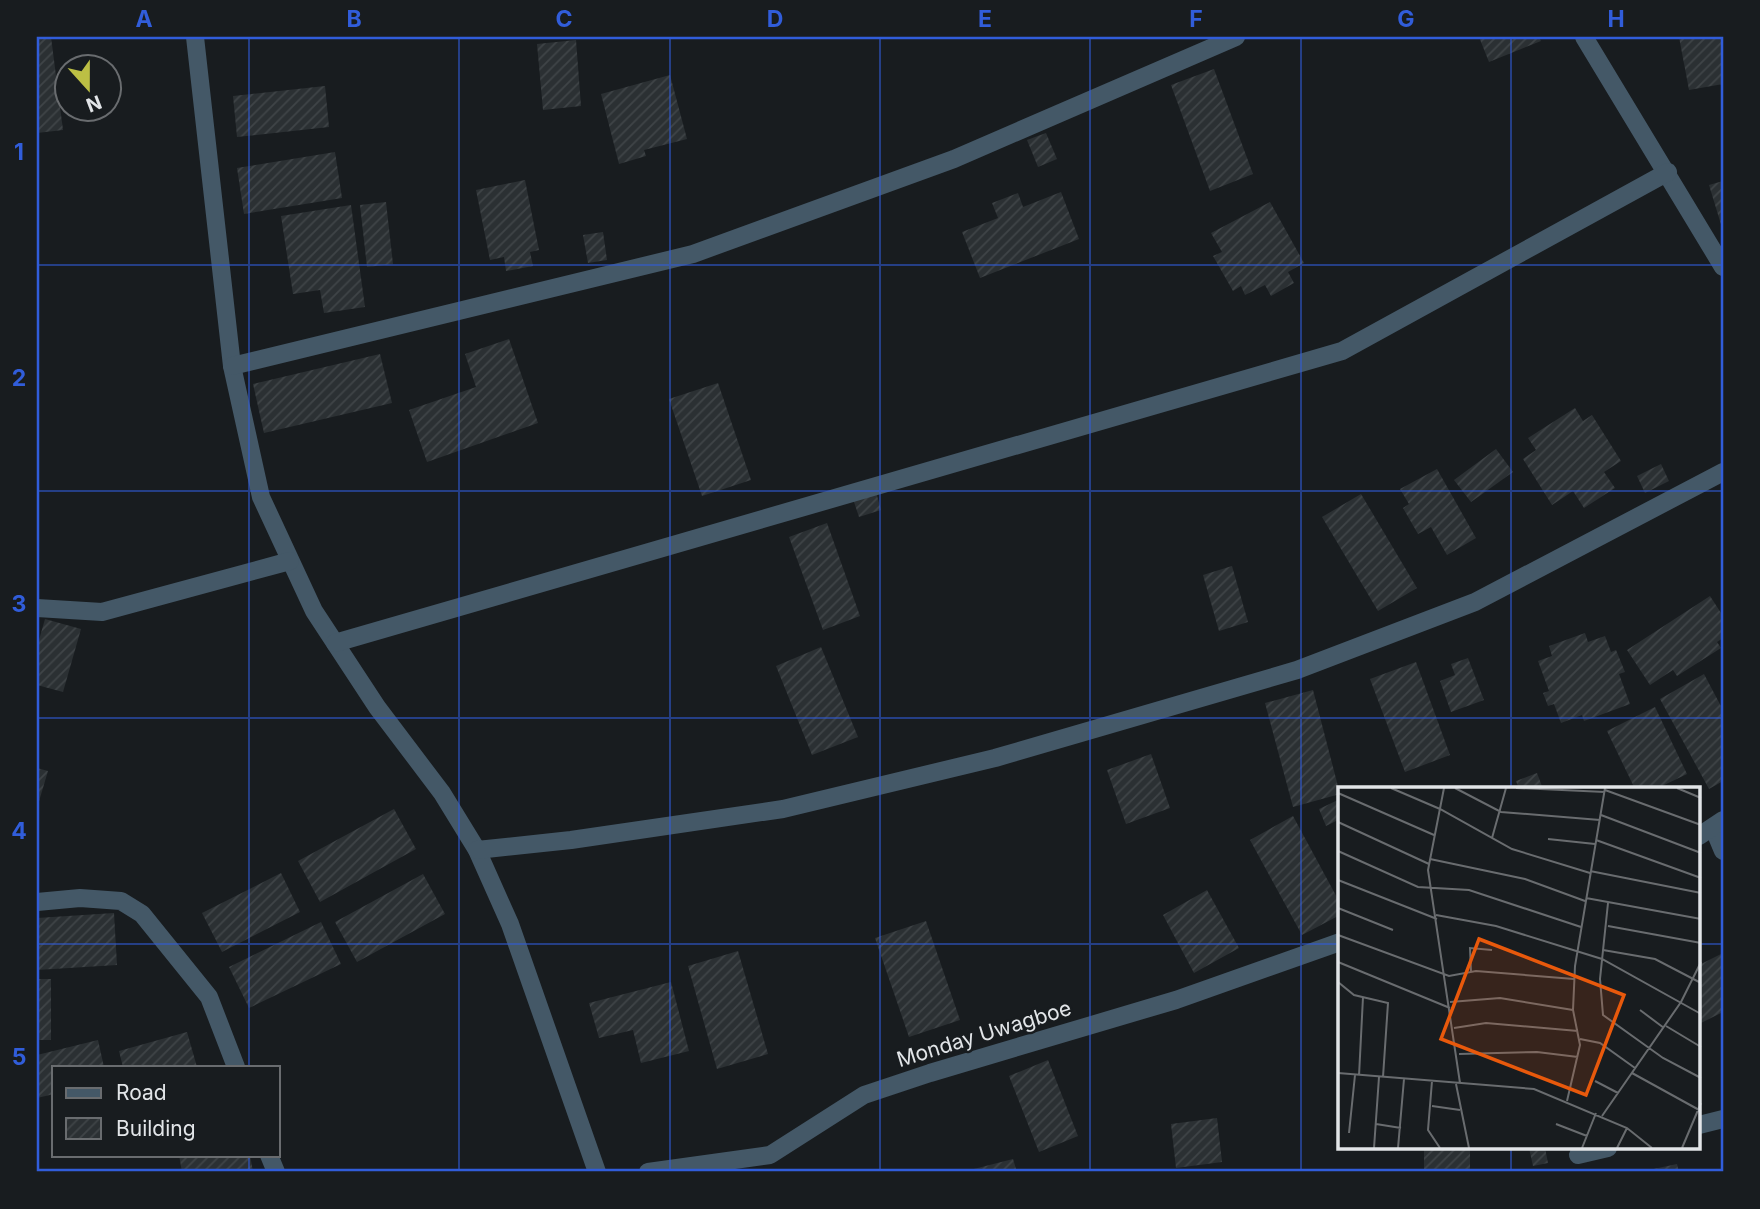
<svg xmlns="http://www.w3.org/2000/svg" width="1760" height="1209" font-family="Inter,sans-serif">
  <style>
    .building { fill: url(#building-hatch) }
    .lines { fill: none; stroke-linecap: round; stroke-linejoin: round }
    .minor { stroke: #445867; stroke-width: 18 }
    .grid { fill: none; stroke: #315dda; stroke-width: 2; stroke-opacity: 0.55 }
    .labels { text-anchor: middle; stroke-width: 5; stroke-linejoin: round; paint-order: stroke }
    .street-label { font-size: 21px; fill: #e2e5e8; stroke: #181c1f }
    .inset-road { fill: none; stroke: #696c6f; stroke-width: 2 }
    .view { fill: #e8590c; fill-opacity: 0.15; stroke: #e8590c; stroke-width: 3.5 }
    .inset-edge { fill: none; stroke: #e2e5e8; stroke-width: 3.5 }
    .neatline { fill: none; stroke: #315dda; stroke-width: 2.5 }
    .grid-label { font-size: 23px; text-anchor: middle; font-weight: bold; fill: #315dda }
  </style>
  <defs>
    <pattern id="building-hatch" width="6" height="6" patternUnits="userSpaceOnUse" patternTransform="scale(1.75)"><rect width="6" height="6" fill="#2b3033"/><path d="M-1 1l2-2M0 6l6-6M5 7l2-2" fill="none" stroke="#3f4447"/></pattern>
  </defs>
  <rect width="100%" height="100%" fill="#181c1f"/>
  <g class="building">
    <polygon points="37,37 51,37 63,130 37,133"/>
    <polygon points="1479,37 1539,37 1541,41 1489,62"/>
    <polygon points="1679,37 1723,37 1723,84 1689,90"/>
    <polygon points="576,40 581,106 543,110 537,44"/>
    <polygon points="1214,69 1253,174 1210,191 1171,85"/>
    <polygon points="670,75 687,139 644,150 646,156 619,164 601,94"/>
    <polygon points="325,86 329,127 237,137 233,96"/>
    <polygon points="1046,133 1057,159 1038,167 1027,140"/>
    <polygon points="335,152 342,198 244,214 237,168"/>
    <polygon points="525,180 539,250 530,252 533,266 506,271 504,257 490,260 476,190"/>
    <polygon points="1723,181 1723,231 1709,185"/>
    <polygon points="1061,192 1079,239 980,278 962,232 998,218 992,203 1018,193 1023,207"/>
    <polygon points="386,202 393,264 367,267 360,205"/>
    <polygon points="1270,202 1304,263 1288,272 1294,283 1271,296 1265,285 1245,295 1241,286 1233,291 1213,256 1222,252 1211,233"/>
    <polygon points="351,205 365,307 324,313 320,290 293,294 281,216"/>
    <polygon points="603,232 607,260 588,263 583,235"/>
    <polygon points="509,339 538,423 427,462 409,410 476,387 465,354"/>
    <polygon points="380,354 392,403 264,433 253,384"/>
    <polygon points="718,383 751,480 702,496 669,399"/>
    <polygon points="1575,408 1583,421 1592,415 1621,461 1604,472 1615,488 1584,508 1573,491 1552,505 1523,459 1536,450 1528,438"/>
    <polygon points="1496,449 1513,472 1471,502 1454,480"/>
    <polygon points="1661,464 1669,481 1645,493 1637,476"/>
    <polygon points="1437,469 1476,538 1447,555 1431,527 1418,534 1403,508 1409,504 1400,489"/>
    <polygon points="876,492 881,510 859,517 853,499"/>
    <polygon points="1361,494 1417,588 1378,611 1322,517"/>
    <polygon points="827,523 860,616 823,630 789,537"/>
    <polygon points="1232,566 1248,622 1219,631 1203,575"/>
    <polygon points="1710,596 1723,616 1723,638 1717,642 1721,648 1677,676 1673,670 1650,685 1627,650"/>
    <polygon points="45,619 81,629 63,692 37,685 37,647"/>
    <polygon points="1585,633 1588,642 1605,636 1611,652 1616,650 1625,672 1619,674 1630,704 1584,721 1582,715 1561,723 1554,704 1548,706 1543,693 1549,691 1538,661 1552,656 1549,646"/>
    <polygon points="821,647 858,737 812,755 776,666"/>
    <polygon points="1468,658 1484,700 1451,712 1440,681 1455,675 1451,664"/>
    <polygon points="1416,662 1450,755 1405,772 1370,679"/>
    <polygon points="1704,674 1723,710 1723,781 1709,789 1660,699"/>
    <polygon points="1313,690 1340,794 1293,807 1265,703"/>
    <polygon points="1655,707 1687,774 1656,789 1635,789 1607,731"/>
    <polygon points="1151,754 1170,808 1126,824 1107,770"/>
    <polygon points="37,768 48,771 37,808"/>
    <polygon points="1537,773 1543,789 1519,789 1516,781"/>
    <polygon points="1340,799 1340,819 1326,826 1319,809"/>
    <polygon points="394,809 416,849 320,902 298,861"/>
    <polygon points="1293,816 1340,903 1340,915 1302,935 1250,840"/>
    <polygon points="281,873 300,912 222,952 202,913"/>
    <polygon points="423,874 445,914 357,962 335,922"/>
    <polygon points="1207,890 1239,948 1194,973 1163,915"/>
    <polygon points="114,913 117,965 37,970 37,918"/>
    <polygon points="926,921 960,1020 909,1037 875,938"/>
    <polygon points="321,922 341,964 249,1008 229,967"/>
    <polygon points="738,951 768,1054 717,1069 688,966"/>
    <polygon points="1723,953 1723,1012 1699,1024 1699,965"/>
    <rect x="37" y="979" width="14" height="61"/>
    <polygon points="671,982 689,1051 641,1063 633,1030 599,1038 589,1003"/>
    <polygon points="187,1032 197,1067 123,1067 119,1051"/>
    <polygon points="98,1040 104,1067 54,1067 54,1094 37,1098 37,1055"/>
    <polygon points="1048,1060 1078,1136 1039,1152 1009,1076"/>
    <polygon points="1217,1118 1222,1162 1176,1168 1171,1124"/>
    <polygon points="1424,1148 1470,1148 1470,1169 1424,1170"/>
    <polygon points="1529,1148 1545,1148 1548,1163 1533,1166"/>
    <polygon points="179,1155 250,1155 253,1172 182,1172"/>
    <polygon points="1013,1159 1017,1172 966,1172 966,1171"/>
    <polygon points="1677,1164 1679,1172 1644,1172 1644,1171"/>
  </g>
  <g class="lines">
    <g class="minor">
      <polyline points="195,37 232,366 261,497 314,611 377,707 442,793 477,850 510,924 597,1172"/>
      <polyline points="1584,37 1723,267"/>
      <polyline points="232,366 693,254 954,159 1236,37"/>
      <polyline points="37,608 102,612 290,561"/>
      <polyline points="335,643 1342,351 1668,172"/>
      <polyline points="1713,827 1723,851"/>
      <polyline points="1699,836 1723,820"/>
      <polyline points="477,850 571,840 783,809 995,758 1297,670 1475,602 1723,472"/>
      <polyline points="37,902 80,898 121,901 142,914 209,997 236,1067"/>
      <polyline points="1699,1125 1723,1119"/>
      <polyline points="269,1155 276,1172"/>
      <polyline points="1578,1155 1608,1148"/>
      <polyline points="648,1172 770,1155 864,1095 930,1073 1176,1000 1340,942"/>
    </g>
  </g>
  <path class="grid" d="M249 37V1067M459 37V1172M670 37V1172M880 37V1172M1090 37V1172M1301 37V1172M1511 37V789M37 265H1723M37 491H1723M37 718H1723M37 944H1340M1699 944H1723M1511 1148V1172M249 1155V1172"/>
  <g class="labels">
    <g class="street-label">
      <text transform="translate(984 1034) rotate(-17)" y="7">Monday Uwagboe</text>
    </g>
  </g>
  <g transform="translate(1338 787)">
    <rect width="362" height="362" fill="#181c1f"/>
    <path class="inset-road" d="M53 1 102 22 174 62 252 86M106 1 90 83 122 296M117 1 163 25 262 33M178 1 267 5M339 1 363 11M267 3 363 38M0 6 96 48M263 28 363 66M0 35 91 77M154 51 168 1M210 52 257 57M258 53 363 91M0 64 80 100 131 103 243 140M92 72 187 92 247 114M252 84 363 106M0 93 99 132M248 111 363 132M270 116 262 192 265 228 325 271 363 291M0 121 55 143M98 128 158 139 264 172 363 227M270 139 363 156M0 148 111 189 138 184 236 192M265 163 317 172 363 196M0 175 112 221M133 185 132 161 154 163M0 195 16 208 50 216 45 290M112 215 162 211 235 223M302 223 326 241M328 239 363 260M116 241 148 236 240 244M242 252 262 256 297 281M121 267 199 265 240 270M0 286 196 302 289 341 314 361M294 286 363 324M21 289 25 210M94 294 90 343 102 361M257 294 280 306M118 297 131 361M229 314 242 258 235 223 237 179 267 1M94 319 122 323M264 329 343 215 363 175M38 337 63 341M218 337 249 349M11 346 17 288M36 361 41 290M60 361 66 292M244 361 258 326M279 361 289 341M344 361 363 316"/>
    <path class="view" d="M141 152 286 208 248 308 103 252Z"/>
    <rect width="362" height="362" class="inset-edge"/>
  </g>
  <rect width="1760" height="1209" fill="none" stroke="#181c1f" stroke-width="77"/>
  <rect x="52" y="1066" width="228" height="91" fill="#181c1f" stroke="#696c6f" stroke-width="2"/>
  <rect x="66" y="1088" width="35" height="10" fill="#445867" stroke="#696c6f" stroke-width="2"/>
  <text x="116" y="1100" font-size="21" fill="#e2e5e8">Road</text>
  <rect x="66" y="1118" width="35" height="21" fill="url(#building-hatch)" stroke="#696c6f" stroke-width="2"/>
  <text x="116" y="1136" font-size="21" fill="#e2e5e8">Building</text>
  <g transform="translate(88 88) rotate(159)"><circle r="33" fill="#181c1f" stroke="#696c6f" stroke-width="2"/>
  <path d="M0-5L12 26L0 18L-12 26Z" fill="#bcbf44"/>
  <text y="-10" font-size="19" font-weight="bold" text-anchor="middle" fill="#e2e5e8">N</text>
  </g>
  <rect x="38" y="38" width="1684" height="1132" class="neatline"/>
  <g class="grid-label">
    <text x="144" y="27">A</text>
    <text x="354" y="27">B</text>
    <text x="564" y="27">C</text>
    <text x="775" y="27">D</text>
    <text x="985" y="27">E</text>
    <text x="1196" y="27">F</text>
    <text x="1406" y="27">G</text>
    <text x="1616" y="27">H</text>
    <text x="19" y="160">1</text>
    <text x="19" y="386">2</text>
    <text x="19" y="612">3</text>
    <text x="19" y="839">4</text>
    <text x="19" y="1065">5</text>
  </g>
</svg>
